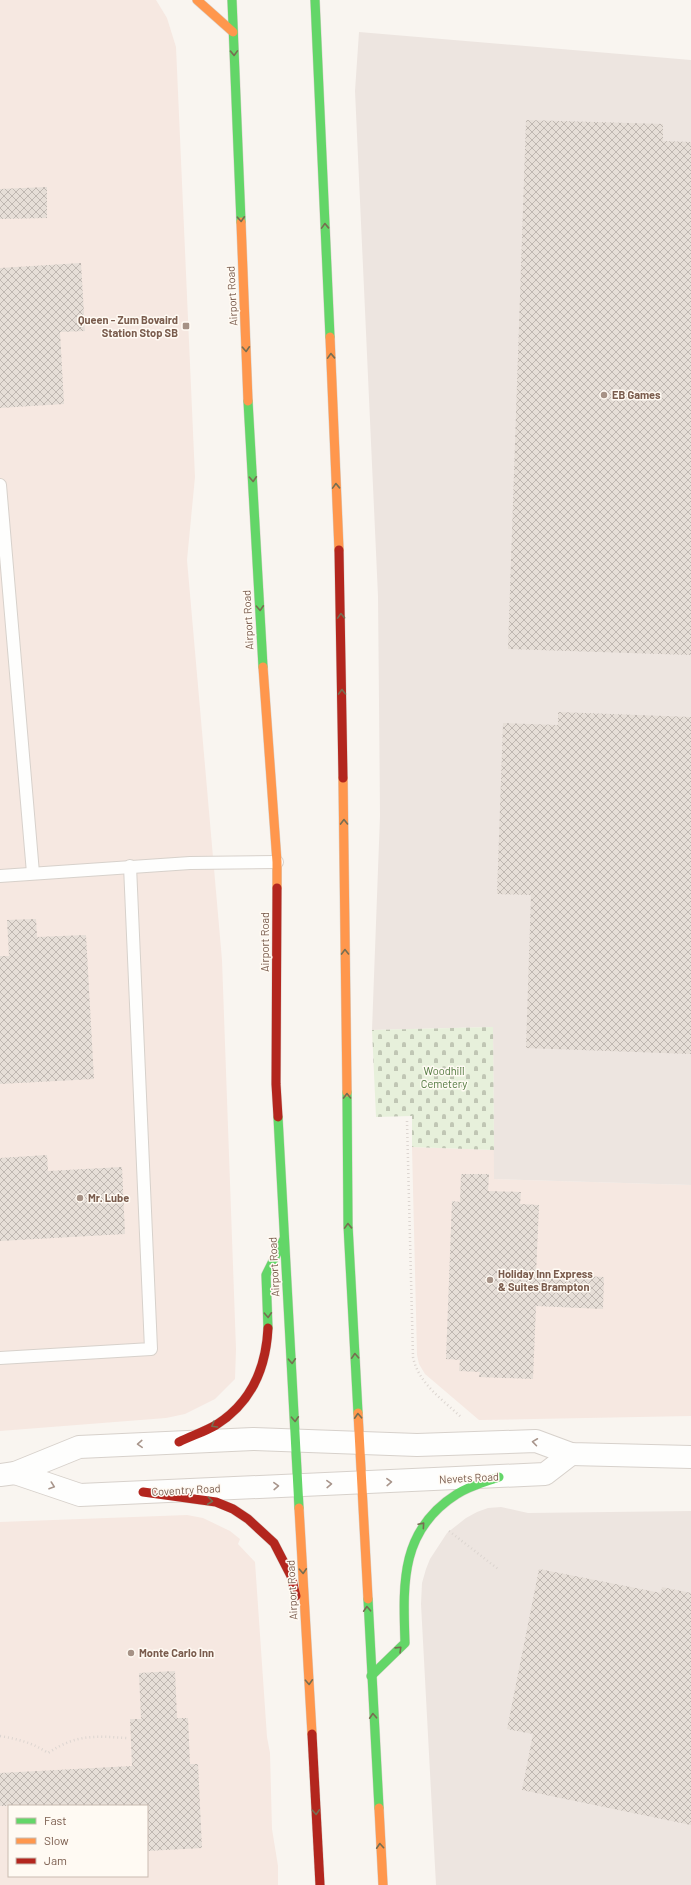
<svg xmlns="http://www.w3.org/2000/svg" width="691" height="1885" font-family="Barlow,sans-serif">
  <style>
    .commercial { fill: #f6e8e1; fill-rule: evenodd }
    .industrial { fill: #ede5e0 }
    .cemetery { fill: url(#cemetery-stones) }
    .building { fill: url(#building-cross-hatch) }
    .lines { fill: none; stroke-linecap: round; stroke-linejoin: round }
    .lane-casing { stroke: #d7d1cb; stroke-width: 14 }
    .street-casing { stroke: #d7d1cb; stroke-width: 24 }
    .fast-casing { stroke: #d9d2cb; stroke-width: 10 }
    .slow-casing { stroke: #d9d2cb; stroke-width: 10 }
    .jam-casing { stroke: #d9d2cb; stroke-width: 10 }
    .path { stroke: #dcd5d0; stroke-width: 2.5; stroke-dasharray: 1 3; stroke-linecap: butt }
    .lane { stroke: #fefefd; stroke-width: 12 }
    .street { stroke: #fefefd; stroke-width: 22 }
    .fast { stroke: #63d668; stroke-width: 9 }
    .slow { stroke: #ff974d; stroke-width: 9 }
    .jam { stroke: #b3261e; stroke-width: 9 }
    .oneway { stroke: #776e51 }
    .oneway2 { stroke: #a8958b }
    .poi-dot { fill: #a69286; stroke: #fffaf3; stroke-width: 1.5 }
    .labels { text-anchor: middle; stroke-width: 3; stroke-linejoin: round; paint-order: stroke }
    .street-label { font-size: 11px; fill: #7a5c4d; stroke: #fffaf3 }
    .poi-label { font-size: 11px; font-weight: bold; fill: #7a5c4d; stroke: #fffaf3; text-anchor: start }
    .park-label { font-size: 11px; fill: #537a41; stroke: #fffaf3 }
  </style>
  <defs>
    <pattern id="cemetery-stones" width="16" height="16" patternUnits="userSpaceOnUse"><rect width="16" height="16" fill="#e7f0db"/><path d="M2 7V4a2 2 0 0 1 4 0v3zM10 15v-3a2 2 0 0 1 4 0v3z" fill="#c0c6b4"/></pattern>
    <pattern id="building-cross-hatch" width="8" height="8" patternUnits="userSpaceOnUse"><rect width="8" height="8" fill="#e6ded7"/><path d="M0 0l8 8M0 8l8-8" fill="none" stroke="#bfb7b1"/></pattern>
  </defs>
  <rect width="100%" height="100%" fill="#f9f5f0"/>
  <g class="commercial">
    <polygon points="0,0 156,0 167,18 176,47 195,477 187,560 222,960 236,1349 235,1379 215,1399 185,1414 166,1418 0,1431"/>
    <polygon points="412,1147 494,1150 494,1179 691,1185 691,1416 479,1420 425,1374 419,1364 417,1355"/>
    <path d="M187 1515 203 1518 230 1531 240 1539 238 1544 255 1562 267 1737 270 1753 272 1829 278 1866V1885H0V1522ZM9 1806H147V1876H9Z"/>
  </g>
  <g class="industrial">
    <polygon points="359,32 691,60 691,1185 494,1179 493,1027 372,1030 380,816 379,702 378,596 355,91"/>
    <polygon points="501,1507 528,1513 691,1511 691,1885 436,1885 421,1604 422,1583 426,1569 430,1559 447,1533 466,1518 477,1512 488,1508"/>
  </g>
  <polygon class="cemetery" points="493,1027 494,1150 412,1147 412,1116 376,1117 372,1030"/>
  <g class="building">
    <polygon points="526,120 663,124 663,141 691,142 691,655 508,649"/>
    <polygon points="47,187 47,218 0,219 0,189"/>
    <polygon points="81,263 85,331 60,332 64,404 0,408 0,268"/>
    <polygon points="558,712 691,717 691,1054 526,1048 531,895 497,894 503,723 558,725"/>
    <polygon points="36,919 37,937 86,935 94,1079 0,1084 0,956 9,956 7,920"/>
    <polygon points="47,1155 48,1171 122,1167 125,1234 0,1241 0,1158"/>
    <polygon points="461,1174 489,1174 488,1191 521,1192 520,1204 539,1205 536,1274 604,1277 603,1309 536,1306 533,1379 479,1377 480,1372 459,1371 460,1360 446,1359 452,1201 460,1202"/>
    <polygon points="539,1569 661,1593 662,1587 691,1593 691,1825 522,1790 533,1734 507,1729"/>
    <polygon points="175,1671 177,1718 188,1718 190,1764 198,1764 202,1848 147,1851 147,1806 0,1806 0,1773 132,1766 130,1719 141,1719 139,1673"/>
  </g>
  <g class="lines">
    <defs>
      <g id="lane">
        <polyline points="0,485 33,873"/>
        <polyline points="0,876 190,863 277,862"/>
        <polyline points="0,1358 151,1349 130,866"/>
      </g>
      <g id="street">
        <polyline points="15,1473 80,1495 545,1474 571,1454"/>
        <polyline points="0,1475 15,1473 79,1447 253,1439 417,1445 536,1441 571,1454 691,1457"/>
      </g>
      <g id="fast">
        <polyline points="232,0 241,222"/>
        <polyline points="315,0 330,337"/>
        <polyline points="248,401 263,667"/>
        <polyline points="347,1092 348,1225 358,1413"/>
        <polyline points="278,1117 299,1508"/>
        <polyline points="268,1328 266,1275 284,1239"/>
        <polyline points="368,1599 379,1808"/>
        <path d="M371 1676 405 1643C403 1583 400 1530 457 1494 469 1486 485 1482 499 1477"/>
      </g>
      <g id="slow">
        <polyline points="197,0 233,32"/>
        <polyline points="241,222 248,401"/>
        <polyline points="330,337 339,550"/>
        <polyline points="263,667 277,862 277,888"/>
        <polyline points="343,778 347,1092"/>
        <polyline points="358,1413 368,1599"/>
        <polyline points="299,1508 312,1734"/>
        <polyline points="379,1808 383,1885"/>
      </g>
      <g id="jam">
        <polyline points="339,550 343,778"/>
        <polyline points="277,888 276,1084 278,1117"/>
        <path d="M179 1442C191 1436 204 1432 216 1425 251 1403 266 1369 268 1328"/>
        <polyline points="143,1492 216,1502 233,1509 248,1519 274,1543 291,1576 296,1596"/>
        <polyline points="312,1734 320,1885"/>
      </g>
    </defs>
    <use href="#lane" class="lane-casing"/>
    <use href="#street" class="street-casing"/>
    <use href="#fast" class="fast-casing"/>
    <use href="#slow" class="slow-casing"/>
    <use href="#jam" class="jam-casing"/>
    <g class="path">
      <path d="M407 1121 413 1357C418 1383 443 1400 462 1418"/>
      <polyline points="449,1531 498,1569"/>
      <path d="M0 1736C18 1739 33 1743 48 1753 77 1734 94 1736 127 1738"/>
    </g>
    <use href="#lane" class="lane"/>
    <use href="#street" class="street"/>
    <use href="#fast" class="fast"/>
    <use href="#slow" class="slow"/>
    <use href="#jam" class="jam"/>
  </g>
  <defs><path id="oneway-chevron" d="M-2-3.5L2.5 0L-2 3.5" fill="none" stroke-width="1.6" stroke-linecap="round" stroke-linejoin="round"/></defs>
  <g class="oneway">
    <use href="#oneway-chevron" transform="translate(234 53) rotate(88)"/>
    <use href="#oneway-chevron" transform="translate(241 219) rotate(87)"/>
    <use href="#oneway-chevron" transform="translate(325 226) rotate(-92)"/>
    <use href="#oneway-chevron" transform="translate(246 349) rotate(87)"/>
    <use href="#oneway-chevron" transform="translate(331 356) rotate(-92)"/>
    <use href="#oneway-chevron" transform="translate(253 479) rotate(87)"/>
    <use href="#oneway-chevron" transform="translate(336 486) rotate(-92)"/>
    <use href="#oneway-chevron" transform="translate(260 608) rotate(87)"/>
    <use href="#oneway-chevron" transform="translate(341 616) rotate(-92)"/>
    <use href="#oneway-chevron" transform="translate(342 692) rotate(-91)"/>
    <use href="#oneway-chevron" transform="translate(344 822) rotate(-91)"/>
    <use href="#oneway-chevron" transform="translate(345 952) rotate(-91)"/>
    <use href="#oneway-chevron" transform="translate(347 1096) rotate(-91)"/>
    <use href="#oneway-chevron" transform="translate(348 1226) rotate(-92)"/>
    <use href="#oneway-chevron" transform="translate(268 1315) rotate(87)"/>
    <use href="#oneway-chevron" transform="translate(355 1356) rotate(-93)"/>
    <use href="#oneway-chevron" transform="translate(292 1361) rotate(87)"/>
    <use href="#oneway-chevron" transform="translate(358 1416) rotate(-93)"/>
    <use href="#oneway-chevron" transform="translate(295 1419) rotate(87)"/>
    <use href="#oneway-chevron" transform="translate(214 1425) rotate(150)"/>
    <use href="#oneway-chevron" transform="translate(210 1501) rotate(7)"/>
    <use href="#oneway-chevron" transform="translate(422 1525) rotate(-49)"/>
    <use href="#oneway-chevron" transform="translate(303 1571) rotate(87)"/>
    <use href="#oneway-chevron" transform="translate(367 1609) rotate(-93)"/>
    <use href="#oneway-chevron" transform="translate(399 1649) rotate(-44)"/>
    <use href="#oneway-chevron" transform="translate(309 1682) rotate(87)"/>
    <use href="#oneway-chevron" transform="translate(373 1716) rotate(-93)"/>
    <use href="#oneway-chevron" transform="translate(316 1812) rotate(87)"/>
    <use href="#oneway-chevron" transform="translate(380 1846) rotate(-94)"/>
  </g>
  <g class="oneway2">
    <use href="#oneway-chevron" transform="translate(535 1442) rotate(-172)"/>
    <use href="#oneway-chevron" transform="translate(140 1444) rotate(177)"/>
    <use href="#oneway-chevron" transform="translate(389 1482) rotate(-2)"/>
    <use href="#oneway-chevron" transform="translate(329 1484) rotate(-2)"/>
    <use href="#oneway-chevron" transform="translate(52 1486) rotate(19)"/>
    <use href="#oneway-chevron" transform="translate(276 1486) rotate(-2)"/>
  </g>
  <g class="poi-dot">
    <rect x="182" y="322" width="8" height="8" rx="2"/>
    <circle cx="604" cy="395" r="4"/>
    <circle cx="80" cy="1198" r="4"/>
    <circle cx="490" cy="1280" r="4"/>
    <circle cx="131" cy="1653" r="4"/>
  </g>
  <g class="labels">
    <g class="street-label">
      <text transform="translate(232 296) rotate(-93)" y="4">Airport Road</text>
      <text transform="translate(248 620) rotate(-93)" y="4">Airport Road</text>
      <text transform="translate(265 942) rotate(-90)" y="4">Airport Road</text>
      <text transform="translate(274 1267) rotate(-93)" y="4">Airport Road</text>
      <text transform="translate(469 1478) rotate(-3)" y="4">Nevets Road</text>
      <text transform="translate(186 1490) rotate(-3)" y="4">Coventry Road</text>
      <text transform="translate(292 1590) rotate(-93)" y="4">Airport Road</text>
    </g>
    <g class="poi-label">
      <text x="178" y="324" text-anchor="end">Queen - Zum Bovaird<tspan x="178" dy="13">Station Stop SB</tspan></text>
      <text x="612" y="399">EB Games</text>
      <text x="88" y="1202">Mr. Lube</text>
      <text x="498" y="1278">Holiday Inn Express<tspan x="498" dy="13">&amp; Suites Brampton</tspan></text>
      <text x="139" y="1657">Monte Carlo Inn</text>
    </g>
    <g class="park-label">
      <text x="444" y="1075">Woodhill<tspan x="444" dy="13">Cemetery</tspan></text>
    </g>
  </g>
  <rect x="8" y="1805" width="140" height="72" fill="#fffaf3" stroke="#cabbb1"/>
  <rect x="16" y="1818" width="20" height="6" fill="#63d668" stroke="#cabbb1"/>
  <text x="44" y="1825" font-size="12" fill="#7a5c4d">Fast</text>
  <rect x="16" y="1838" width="20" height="6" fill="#ff974d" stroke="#cabbb1"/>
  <text x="44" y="1845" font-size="12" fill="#7a5c4d">Slow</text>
  <rect x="16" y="1858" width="20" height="6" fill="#b3261e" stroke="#cabbb1"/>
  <text x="44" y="1865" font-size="12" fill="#7a5c4d">Jam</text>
</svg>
